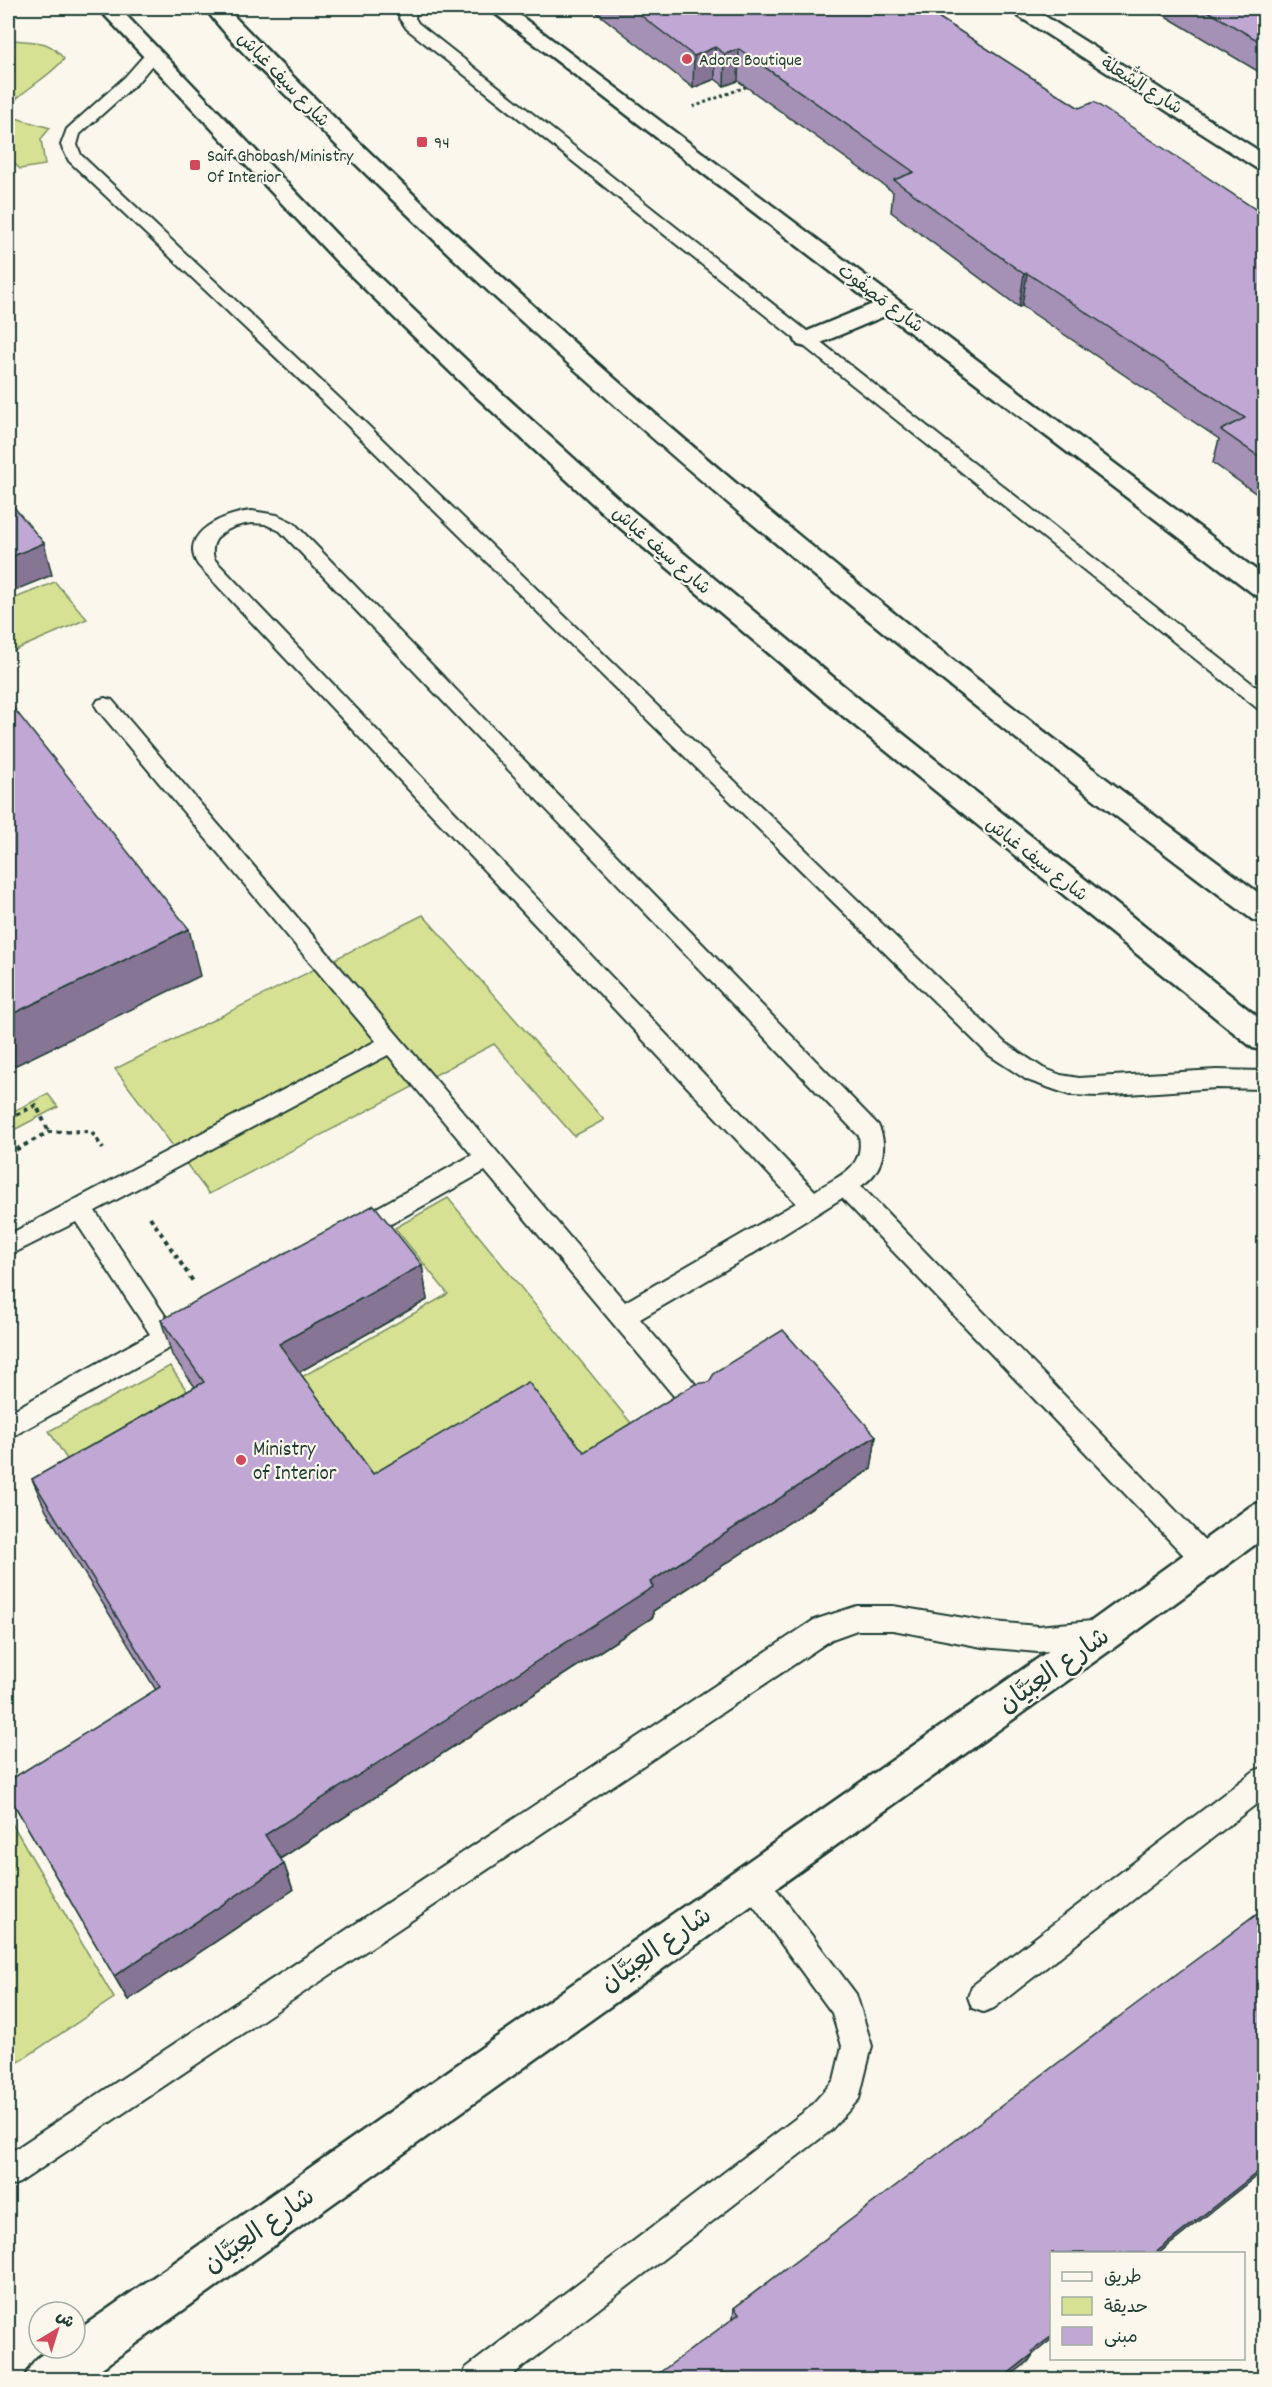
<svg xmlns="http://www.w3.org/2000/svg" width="1272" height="2387" font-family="Dekko,'Playpen Sans Arabic',sans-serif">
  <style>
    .green { fill: #d6e194; stroke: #7a8f64; stroke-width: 1.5 }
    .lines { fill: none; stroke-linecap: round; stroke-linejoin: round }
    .lane-casing { stroke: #1f3d34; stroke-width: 4 }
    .street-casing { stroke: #1f3d34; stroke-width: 5 }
    .secondary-casing { stroke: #1f3d34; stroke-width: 5 }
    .path-far1 { stroke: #1f3d34; stroke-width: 3; stroke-dasharray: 3 3; stroke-linecap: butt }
    .path { stroke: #1f3d34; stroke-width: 4; stroke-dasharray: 4.5 4.5; stroke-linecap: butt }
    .lane { fill: #fbf7ec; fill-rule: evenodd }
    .street { fill: #fbf7ec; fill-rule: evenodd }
    .secondary { fill: #fbf7ec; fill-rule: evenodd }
    .wall { fill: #a590b6; stroke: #1f3d34; stroke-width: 1.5 }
    .shaded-wall { fill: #867594; stroke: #1f3d34; stroke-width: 1.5 }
    .building { fill: #c0a7d4; stroke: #1f3d34; stroke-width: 1.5 }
    .poi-dot { fill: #d1495b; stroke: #fbf7ec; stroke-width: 2 }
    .labels { text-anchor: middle; stroke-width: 4.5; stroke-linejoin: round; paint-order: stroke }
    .far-poi-label { font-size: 18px; fill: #1f3d34; stroke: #fbf7ec; text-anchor: start }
    .far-street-label { font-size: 18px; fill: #1f3d34; stroke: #fbf7ec }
    .poi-label { font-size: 21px; fill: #1f3d34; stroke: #fbf7ec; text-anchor: start }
    .near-street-label { font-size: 26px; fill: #1f3d34; stroke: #fbf7ec }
  </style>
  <rect width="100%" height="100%" fill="#fbf7ec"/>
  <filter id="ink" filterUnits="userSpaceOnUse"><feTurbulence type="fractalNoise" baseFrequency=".0167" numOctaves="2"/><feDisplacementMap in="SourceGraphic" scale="12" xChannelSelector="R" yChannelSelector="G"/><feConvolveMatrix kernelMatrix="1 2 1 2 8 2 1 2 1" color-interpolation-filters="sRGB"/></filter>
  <g filter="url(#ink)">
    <g class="green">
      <path d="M8 39C33 44 46 36 64 59 49 77 29 86 12 103V117L50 128 41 139 45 165 20 169 8 157Z"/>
      <polygon points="55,582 87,619 8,653 8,601"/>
      <polygon points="423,915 604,1120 574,1136 494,1044 209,1194 115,1069"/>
      <polygon points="48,1094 58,1107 8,1133 8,1114"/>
      <polygon points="448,1198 644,1439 385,1496 298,1379 448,1294 395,1228"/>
      <polygon points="170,1366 204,1416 82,1483 49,1431"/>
      <polygon points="10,1820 114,1998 8,2069 8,1824"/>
    </g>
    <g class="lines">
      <defs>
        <g id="lane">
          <polygon points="402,8 417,8 415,18 418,23 1264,693 1264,710 1257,708 407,29 399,18"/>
          <polygon points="153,49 161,54 137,83 80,134 77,145 81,155 354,412 1005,1043 1043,1068 1061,1075 1079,1078 1216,1070 1264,1071 1264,1089 1216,1088 1098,1096 1070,1095 1027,1080 989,1055 342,420 69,161 61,145 67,129 125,77 148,51"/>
          <path d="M252 511 277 515 294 523 878 1125C889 1147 882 1173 861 1186L1214 1550 1218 1559 1214 1568 1205 1571 1196 1568 842 1198 749 1256 640 1319 707 1398 711 1406 707 1414 698 1417 689 1414 485 1171 364 1239 355 1242 346 1239 343 1232 346 1225 472 1155 388 1055 95 1211 170 1323 194 1311 203 1315 206 1322 203 1329 17 1434 8 1437V1413L150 1334 76 1222 8 1256V1235L376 1041 98 710 95 705 98 700 105 698 112 700 625 1302 796 1203 198 565C177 532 227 513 252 511ZM252 523 265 524 280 531 859 1136C865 1169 838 1176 815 1191L214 559C207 535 232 525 252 523Z"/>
          <polygon points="857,1606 893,1606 982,1621 1038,1626 1103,1620 1113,1624 1117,1633 1113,1642 1103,1646 1038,1652 982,1647 893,1630 857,1630 832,1639 19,2183 8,2187 8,2154 814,1620"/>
          <polygon points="1264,1767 1264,1798 994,2008 983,2012 972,2008 968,1997 972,1986 1254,1771"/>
          <polygon points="752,1866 762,1870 856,1994 872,2046 859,2099 830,2131 506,2380 462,2380 466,2368 808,2109 834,2080 842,2046 832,2013 742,1890 737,1880 742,1870"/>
        </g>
        <g id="street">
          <polygon points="488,8 510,8 1264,576 1264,598 1255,595 887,315 816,345 807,347 798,345 795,340 798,335 873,304"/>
          <polygon points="1009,8 1032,8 1264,154 1264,170 1256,168 1012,12"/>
          <path d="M1264 1501V1538L1119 1644 85 2380H24C34 2353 48 2348 75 2348V2332L1093 1620 1251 1506Z"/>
        </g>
        <g id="secondary">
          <polygon points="98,8 119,8 357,256 485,378 622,502 863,702 1264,1022 1264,1051 1253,1048 843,716 604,514 467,388 341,266"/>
          <path d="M205 8H226C542 337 897 627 1264 897V923L1253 920C983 718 719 505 471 275 412 219 353 162 296 105 265 74 231 43 205 8Z"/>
        </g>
      </defs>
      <use href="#lane" class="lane-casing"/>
      <use href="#street" class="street-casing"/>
      <use href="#secondary" class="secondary-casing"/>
      <g class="path-far1">
        <polyline points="932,16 953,8"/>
        <polyline points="693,107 748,86"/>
      </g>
      <g class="path">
        <polyline points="8,1119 36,1105 49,1132"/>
        <polyline points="8,1154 49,1132 91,1131 103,1149"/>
        <polyline points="150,1217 194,1283"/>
      </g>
      <use href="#lane" class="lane"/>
      <use href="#street" class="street"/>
      <use href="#secondary" class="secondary"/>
    </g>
    <g class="wall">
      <polygon points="591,8 924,8 1079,108 1264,215 1264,499 1213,463 1219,439 1022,306 1019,307 891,212 893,192 738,81 724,86 715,79 693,88"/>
      <polygon points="1152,8 1264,8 1264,75"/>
      <polygon points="422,1265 427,1300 299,1372 373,1474 584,1452 876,1436 871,1469 653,1611 653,1617 280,1859 284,1864 293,1890 128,2000 8,1794 156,1690 46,1511 32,1479 195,1387 172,1355 161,1320"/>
      <polygon points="1264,1909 1264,2170 1159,2253 1052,2253 1052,2339 1034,2353 1028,2362 733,2318 734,2308"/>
    </g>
    <g class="shaded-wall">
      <polygon points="715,47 715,79 693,88 694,56"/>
      <polygon points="739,49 738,81 724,86 725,54"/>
      <polygon points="1027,273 1022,306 1019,307 1024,274"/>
      <polygon points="44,543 52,575 8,593 8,558"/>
      <polygon points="189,929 200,976 8,1069 8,1016"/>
      <polygon points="422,1265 427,1300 287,1379 279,1344"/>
      <polygon points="876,1436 871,1469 653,1611 653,1617 275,1862 265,1835 650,1582"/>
      <polygon points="284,1864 293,1890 128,2000 114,1976"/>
      <polygon points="1264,2167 1264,2170 1159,2253 1155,2253"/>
      <polygon points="1052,2336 1052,2339 1026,2360 1032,2351"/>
      <polygon points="1034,2353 1028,2362 1006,2379 1001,2379"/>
    </g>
    <g class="building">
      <polygon points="631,8 924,8 1079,108 1094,102 1264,215 1264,460 1221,430 1245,418 1027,273 1024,274 894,180 914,172 739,49 725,54 715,47 694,56"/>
      <polygon points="1202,8 1264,8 1264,44"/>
      <polygon points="8,500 44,543 8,558"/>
      <polygon points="8,701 189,929 8,1016"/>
      <polygon points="374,1205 422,1265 279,1344 373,1474 528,1382 584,1452 695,1384 709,1382 715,1372 783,1330 876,1436 650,1582 653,1587 265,1835 284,1864 114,1976 8,1794 8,1781 160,1687 32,1479 204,1382 161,1320"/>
      <polygon points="1264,1909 1264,2167 1155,2253 1052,2253 1052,2336 1032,2351 1034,2353 1001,2379 651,2379 739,2314 734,2308 1112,2022"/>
    </g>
  </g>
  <g class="poi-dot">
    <circle cx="687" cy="59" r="6"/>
    <rect x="416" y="136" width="12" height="12" rx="3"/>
    <rect x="189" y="159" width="12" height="12" rx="3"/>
    <circle cx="241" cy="1460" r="6"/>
  </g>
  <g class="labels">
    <g class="far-poi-label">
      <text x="699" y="65">Adore Boutique</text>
      <text x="434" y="148">94</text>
      <text x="207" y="161">Saif Ghobash/Ministry<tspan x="207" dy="21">Of Interior</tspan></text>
    </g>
    <g class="far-street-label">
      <text transform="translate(284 79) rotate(46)" y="6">شارع سيف غباش</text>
      <text transform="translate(1142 85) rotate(32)" y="6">شارع الشُّعلة</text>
      <text transform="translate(881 298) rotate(37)" y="6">شارع مَصفُوت</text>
      <text transform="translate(662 550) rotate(41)" y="6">شارع سيف غباش</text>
      <text transform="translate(1037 859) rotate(38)" y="6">شارع سيف غباش</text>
    </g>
    <g class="poi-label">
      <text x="253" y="1455">Ministry<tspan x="253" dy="24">of Interior</tspan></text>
    </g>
    <g class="near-street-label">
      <text transform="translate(1053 1669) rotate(-35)" y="9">شارع العِبَيَّان</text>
      <text transform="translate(655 1948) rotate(-35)" y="9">شارع العِبَيَّان</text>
      <text transform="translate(258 2229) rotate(-35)" y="9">شارع العِبَيَّان</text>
    </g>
  </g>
  <rect width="1272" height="2387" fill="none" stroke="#fbf7ec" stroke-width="30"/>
  <rect x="15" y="15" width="1242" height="2357" fill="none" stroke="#1f3d34" stroke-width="2" filter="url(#ink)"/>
  <rect x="1050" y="2252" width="195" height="108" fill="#fbf7ec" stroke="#a3ada2" stroke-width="1.5"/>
  <rect x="1062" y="2272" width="30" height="9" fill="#fbf7ec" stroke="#a3ada2" stroke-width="1.5"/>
  <text x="1104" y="2282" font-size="18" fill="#1f3d34">طريق</text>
  <rect x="1062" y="2297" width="30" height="18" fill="#d6e194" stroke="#a3ada2" stroke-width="1.5"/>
  <text x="1104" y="2312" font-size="18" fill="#1f3d34">حديقة</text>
  <rect x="1062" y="2327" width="30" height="18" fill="#c0a7d4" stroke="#a3ada2" stroke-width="1.5"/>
  <text x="1104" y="2342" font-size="18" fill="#1f3d34">مبنى</text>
  <g transform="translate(57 2330) rotate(38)"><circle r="28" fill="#fbf7ec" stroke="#a3ada2" stroke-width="1.5"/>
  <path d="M0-4.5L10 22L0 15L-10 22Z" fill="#d1495b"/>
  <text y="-9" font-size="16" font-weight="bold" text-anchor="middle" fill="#1f3d34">ش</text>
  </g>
</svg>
